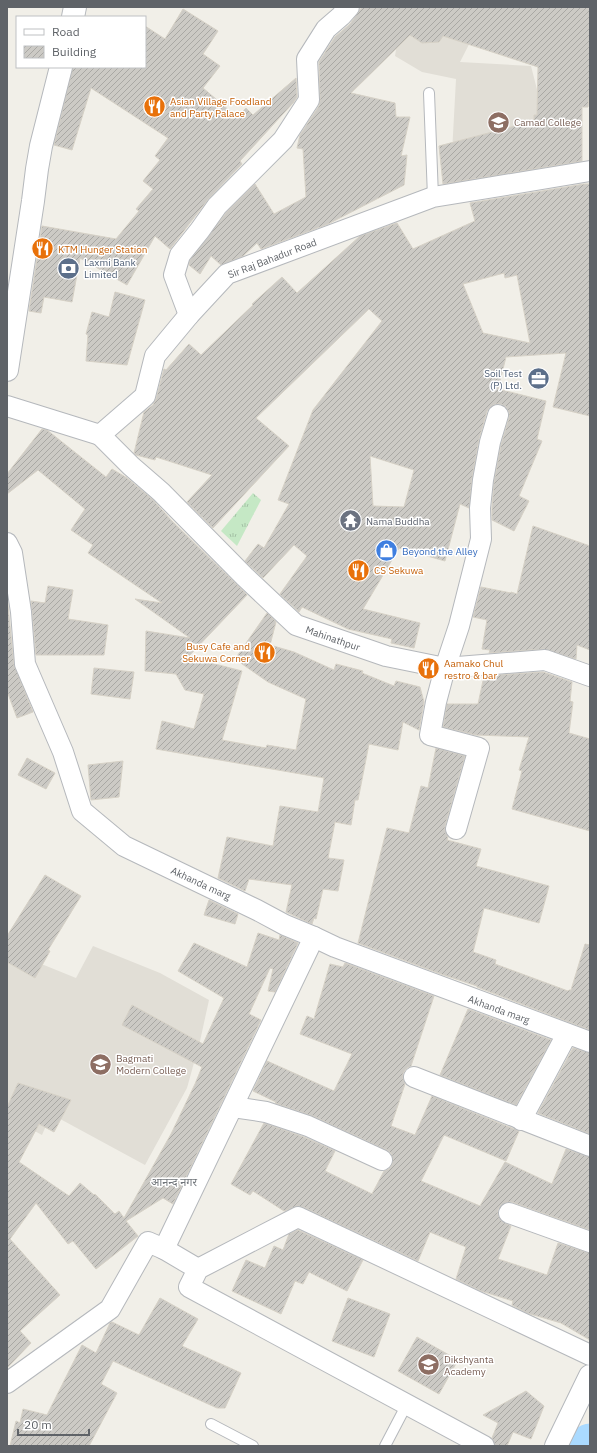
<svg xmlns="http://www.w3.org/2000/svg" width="597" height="1453" font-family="'IBM Plex Sans','Noto Sans Devanagari',sans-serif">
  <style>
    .education { fill: #e1ded6 }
    .grass { fill: url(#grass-tufts) }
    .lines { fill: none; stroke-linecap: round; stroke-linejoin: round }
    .river { stroke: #aadaff; stroke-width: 43 }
    .building { fill: url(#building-hatch); stroke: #d6d1c6; fill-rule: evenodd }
    .service-casing { stroke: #b5b8bc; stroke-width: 12 }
    .minor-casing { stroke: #b5b8bc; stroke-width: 22 }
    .tertiary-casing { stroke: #b5b8bc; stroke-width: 24 }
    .service { stroke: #fff; stroke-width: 10 }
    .minor { stroke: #fff; stroke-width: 20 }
    .tertiary { stroke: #fff; stroke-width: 22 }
    .labels { text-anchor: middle; stroke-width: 3; stroke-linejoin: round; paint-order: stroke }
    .food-label { font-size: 10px; fill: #c56008; stroke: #fff; text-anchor: start }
    .education-label { font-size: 10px; fill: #785e54; stroke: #fff; text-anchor: start }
    .street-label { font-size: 10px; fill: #5f6368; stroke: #fff }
    .service-label { font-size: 10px; fill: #4e5e75; stroke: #fff; text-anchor: start }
    .worship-label { font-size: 10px; fill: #5b616d; stroke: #fff; text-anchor: start }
    .shop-label { font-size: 10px; fill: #366cbe; stroke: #fff; text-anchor: start }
    .neighbourhood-label { font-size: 11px; fill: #70757a; stroke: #fff }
  </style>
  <defs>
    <pattern id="grass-tufts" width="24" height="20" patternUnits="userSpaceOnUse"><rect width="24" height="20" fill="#c5e8c5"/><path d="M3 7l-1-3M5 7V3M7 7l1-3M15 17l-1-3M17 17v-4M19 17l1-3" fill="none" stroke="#a3c0a4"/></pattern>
    <pattern id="building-hatch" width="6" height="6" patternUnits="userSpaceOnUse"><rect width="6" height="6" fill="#cccac5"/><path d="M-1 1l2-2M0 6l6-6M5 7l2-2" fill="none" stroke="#a9a8a4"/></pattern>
  </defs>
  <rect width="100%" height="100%" fill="#f1efe8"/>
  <g class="education">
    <polygon points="403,7 488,7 460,62 531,66 556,164 450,190 456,79 422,72 395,56"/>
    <polygon points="93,946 160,973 209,1000 200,1041 187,1088 145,1165 51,1114 42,1135 7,1116 7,950 76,978"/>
  </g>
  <polygon class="grass" points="253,493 261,500 237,546 221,531"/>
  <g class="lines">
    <polyline class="river" points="589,1446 590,1445"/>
  </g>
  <g class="building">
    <polygon points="362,7 590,7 590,86 588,107 582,107 582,161 443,184 439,146 534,121 534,115 537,115 538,67 443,36 439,42 422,43 410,35 351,93 395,103 396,117 410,117 401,156 407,155 404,185 328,224 261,249 257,243 243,256 221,265 211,256 200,274 189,265 190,260 226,213 255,184 274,214 306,197 303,149 297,148 300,135 319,106 320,100 319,62 335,37 350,24"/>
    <polygon points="183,9 218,31 203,54 220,66 203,88 237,117 246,108 253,115 296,78 297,97 293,103 240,161 242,164 209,198 170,249 155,236 127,285 80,258 72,302 44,297 41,313 29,311 42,226 116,239 139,211 136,209 153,189 143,181 160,160 155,156 168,138 91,88 72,150 54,145 73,67 145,67 145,26 165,39"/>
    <path d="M584 184H590V416L553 407 566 353 506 357 498 389 546 401 537 439 542 441 519 496 529 501 514 531 492 520V508L494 482 501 445 509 418V412L506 407 501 404H495L490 407 487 411 479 439 472 478 469 508 460 504 445 561 399 548 363 609 420 623 414 648 391 643 392 639 348 629 302 607 299 612 280 594 307 556 294 545 263 578 245 561 258 544 264 548 289 504 278 500 313 410 382 321 369 309 256 418 289 446 213 528 187 502 212 475 156 457 155 460 136 455 134 453 144 412 153 405 156 399 164 369 166 370 189 344 201 355 253 305 252 304 282 277 297 293 360 236 397 223 413 249 475 221 470 203ZM504 273 505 278 517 275 530 343 483 333 463 284ZM370 456 414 470 404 507 373 506Z"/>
    <polygon points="115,292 145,300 127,365 86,361 88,335 86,334 92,312 109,317"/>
    <polygon points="42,429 47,430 106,477 112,469 127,478 153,500 171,520 247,595 188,657 242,671 222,740 266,748 267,745 296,750 306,699 268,682 235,659 267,613 276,622 270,645 294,652 334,670 336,664 363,671 362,673 394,686 396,681 420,687 424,702 419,730 403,722 398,750 369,744 358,800 355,800 351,825 335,822 328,858 344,860 338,891 323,889 316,919 314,918 312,924 286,912 292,885 249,879 245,891 218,878 227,837 273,846 280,806 318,812 324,778 156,749 162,721 194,729 204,694 185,690 176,674 145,671 146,631 190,638 135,599 162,603 88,553 93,545 71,530 85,509 38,470 7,494 7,474"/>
    <polygon points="533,526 590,546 590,650 577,645 576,659 544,649 489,653 490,650 482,649 487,620 473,617 481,587 511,593 511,592 517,594"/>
    <polygon points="48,586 73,590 68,619 108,625 104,655 36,655 31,601 45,603"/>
    <polygon points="7,596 14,665 33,712 17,718 7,691"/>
    <polygon points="94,668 134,672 130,699 91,694"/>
    <polygon points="543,672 572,682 570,701 573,702 569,733 590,739 590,831 512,809 522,771 519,770 529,737 476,735 443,727 447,704 478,704 484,676"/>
    <polygon points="436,748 465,756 445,826 445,831 448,837 447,840 481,849 476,866 549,886 539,923 484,908 473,952 496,960 495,964 568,991 569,990 571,990 585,944 590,945 590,1030 477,987 477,986 441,974 358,943 387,828 409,833 421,786 428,788"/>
    <polygon points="27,758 55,773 46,789 18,775"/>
    <polygon points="123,761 119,797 91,800 88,765"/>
    <polygon points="45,875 81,896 48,950 50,951 35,978 7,962 7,936"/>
    <polygon points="209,900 238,914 235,924 204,915"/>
    <polygon points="258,933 279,940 280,935 298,943 275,992 268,991 273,969 270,968 249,1014 261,1020 173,1204 163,1198 126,1221 138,1236 96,1269 73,1241 68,1244 36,1203 10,1239 60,1295 20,1331 31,1343 7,1368 7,1107 18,1083 71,1100 54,1132 39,1124 19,1162 69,1196 80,1183 94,1195 95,1194 115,1214 119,1211 124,1218 171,1134 195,1084 202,1067 122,1025 132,1005 203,1044 224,998 178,971 194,943 247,967"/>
    <polygon points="345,963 434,996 411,1066 407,1068 403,1073 403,1079 405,1084 391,1126 415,1135 432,1096 519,1131 506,1161 444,1135 421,1181 480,1206 505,1162 552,1184 566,1149 590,1157 590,1230 512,1202 507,1202 501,1205 498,1209 498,1215 501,1221 511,1226 498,1259 547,1275 558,1243 590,1253 590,1340 561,1323 527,1313 512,1305 513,1301 481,1291 456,1279 466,1247 430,1232 418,1261 303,1207 297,1206 284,1211 253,1191 250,1195 231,1184 264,1123 304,1137 335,1151 325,1171 372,1194 384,1171 389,1169 392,1165 393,1159 391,1153 387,1150 313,1116 275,1103 276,1102 253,1091 267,1061 334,1091 352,1054 300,1034 307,1016 314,1019 330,964 343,967"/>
    <polygon points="468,1009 551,1040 516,1105 440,1075"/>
    <polygon points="573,1048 590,1053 590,1134 538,1113"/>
    <polygon points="298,1230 363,1260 347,1291 309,1272 303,1284 295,1281 281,1314 232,1291 246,1260 265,1268 274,1246 283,1250 289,1234"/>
    <polygon points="160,1298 198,1319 182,1346 241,1373 225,1408 217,1408 113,1361 101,1384 117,1393 89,1446 10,1446 16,1421 20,1423 23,1409 47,1415 82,1345 96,1353 110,1323 112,1322 139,1335"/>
    <polygon points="348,1298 390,1314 374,1357 332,1341"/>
    <polygon points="417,1337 458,1360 439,1394 398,1371"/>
    <polygon points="526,1391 544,1406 531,1439 513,1432 507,1446 495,1446 492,1438 498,1423 483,1415"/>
  </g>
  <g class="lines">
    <defs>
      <g id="service">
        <polyline points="429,93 433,197"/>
        <polyline points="211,1424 253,1446"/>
        <polyline points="385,1446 407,1404"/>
      </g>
      <g id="minor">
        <polyline points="189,315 174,275 180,255 200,230 217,206 283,140 309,100 307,59 326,29 341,16 349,7"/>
        <polyline points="7,406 100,435 145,396 155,356 189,315 227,274 433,197 590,171"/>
        <polyline points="100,435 131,466 161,492 245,577 296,625 386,656 445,668 545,660 590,676"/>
        <polyline points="7,543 12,553 21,612 25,664 63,752 82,811 124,846 257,910 285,925 314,937 335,947 590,1042"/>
        <polyline points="456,829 479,748 430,735 436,702 445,668 459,626 481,539 480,508 483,480 490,442 498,415"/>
        <polyline points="414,1077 590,1146"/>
        <polyline points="233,1107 266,1112 308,1126 382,1160"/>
        <polyline points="521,1120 567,1034"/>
        <polyline points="509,1213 590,1242"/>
        <polyline points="164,1249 314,937"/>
        <polyline points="7,1383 110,1309 148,1242 164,1249 198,1269"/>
        <polyline points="484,1446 189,1287 198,1269 298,1217 590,1355"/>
      </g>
      <g id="tertiary">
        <polyline points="73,17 75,7"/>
        <polyline points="7,370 33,201 37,169 41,146 61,67"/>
        <polyline points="556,1446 590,1376"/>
      </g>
    </defs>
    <use href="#service" class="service-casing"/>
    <use href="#minor" class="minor-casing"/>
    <use href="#tertiary" class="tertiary-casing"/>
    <use href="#service" class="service"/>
    <use href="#minor" class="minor"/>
    <use href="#tertiary" class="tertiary"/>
  </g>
  <defs>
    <symbol id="restaurant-disc" viewBox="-11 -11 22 22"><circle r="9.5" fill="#e8710a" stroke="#fff"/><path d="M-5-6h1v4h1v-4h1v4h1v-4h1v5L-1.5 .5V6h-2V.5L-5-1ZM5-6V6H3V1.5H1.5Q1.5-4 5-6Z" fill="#fff"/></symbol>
    <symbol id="university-disc" viewBox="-11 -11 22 22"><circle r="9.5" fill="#8d6e63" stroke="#fff"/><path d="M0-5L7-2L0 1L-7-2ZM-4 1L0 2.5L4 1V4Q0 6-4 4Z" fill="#fff"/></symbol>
    <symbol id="bank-disc" viewBox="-11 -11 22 22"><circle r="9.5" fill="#5c6f8a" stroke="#fff"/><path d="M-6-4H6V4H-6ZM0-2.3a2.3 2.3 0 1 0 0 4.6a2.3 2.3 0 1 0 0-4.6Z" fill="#fff"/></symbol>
    <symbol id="office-disc" viewBox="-11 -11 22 22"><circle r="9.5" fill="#5c6f8a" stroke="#fff"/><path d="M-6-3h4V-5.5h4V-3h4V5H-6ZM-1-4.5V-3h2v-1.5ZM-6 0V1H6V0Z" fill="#fff"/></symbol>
    <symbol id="temple-disc" viewBox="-11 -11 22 22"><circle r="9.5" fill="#6b7280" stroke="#fff"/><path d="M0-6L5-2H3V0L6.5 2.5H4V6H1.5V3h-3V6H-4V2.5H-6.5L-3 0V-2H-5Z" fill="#fff"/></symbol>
    <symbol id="shop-disc" viewBox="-11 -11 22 22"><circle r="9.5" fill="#3f7fe0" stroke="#fff"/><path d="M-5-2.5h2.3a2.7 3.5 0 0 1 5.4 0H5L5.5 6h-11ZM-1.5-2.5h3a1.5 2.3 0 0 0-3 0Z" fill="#fff"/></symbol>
    <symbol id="school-disc" viewBox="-11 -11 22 22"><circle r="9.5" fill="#8d6e63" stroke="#fff"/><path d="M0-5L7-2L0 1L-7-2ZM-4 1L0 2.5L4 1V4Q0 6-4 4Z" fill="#fff"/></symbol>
  </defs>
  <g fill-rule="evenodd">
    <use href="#restaurant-disc" x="142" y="94" width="25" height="25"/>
    <use href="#university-disc" x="486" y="110" width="25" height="25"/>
    <use href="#restaurant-disc" x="30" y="236" width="25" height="25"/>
    <use href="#bank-disc" x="56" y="256" width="25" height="25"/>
    <use href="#office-disc" x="526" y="366" width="25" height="25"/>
    <use href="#temple-disc" x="338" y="508" width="25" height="25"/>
    <use href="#shop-disc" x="374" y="538" width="25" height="25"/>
    <use href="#restaurant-disc" x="346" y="558" width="25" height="25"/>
    <use href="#restaurant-disc" x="252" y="640" width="25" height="25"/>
    <use href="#restaurant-disc" x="416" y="656" width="25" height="25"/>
    <use href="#university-disc" x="88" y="1052" width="25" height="25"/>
    <use href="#school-disc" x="416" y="1352" width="25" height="25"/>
  </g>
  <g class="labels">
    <g class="food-label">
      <text x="170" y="105">Asian Village Foodland<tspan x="170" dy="12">and Party Palace</tspan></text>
      <text x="58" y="253">KTM Hunger Station</text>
      <text x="374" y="574">CS Sekuwa</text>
      <text x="250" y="650" text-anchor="end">Busy Cafe and<tspan x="250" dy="12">Sekuwa Corner</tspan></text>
      <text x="444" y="667">Aamako Chul<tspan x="444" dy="12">restro &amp; bar</tspan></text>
    </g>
    <g class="education-label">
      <text x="514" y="126">Camad College</text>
      <text x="116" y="1062">Bagmati<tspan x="116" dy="12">Modern College</tspan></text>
      <text x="444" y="1363">Dikshyanta<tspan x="444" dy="12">Academy</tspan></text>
    </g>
    <g class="street-label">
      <text transform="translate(272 258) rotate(-21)" y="4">Sir Raj Bahadur Road</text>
      <text transform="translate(333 638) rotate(19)" y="4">Mahinathpur</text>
      <text transform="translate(201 883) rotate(25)" y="4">Akhanda marg</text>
      <text transform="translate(499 1009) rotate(20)" y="4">Akhanda marg</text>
    </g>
    <g class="service-label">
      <text x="84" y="266">Laxmi Bank<tspan x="84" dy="12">Limited</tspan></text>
      <text x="522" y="377" text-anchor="end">Soil Test<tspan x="522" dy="12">(P) Ltd.</tspan></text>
    </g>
    <g class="worship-label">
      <text x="366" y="525">Nama Buddha</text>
    </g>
    <g class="shop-label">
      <text x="402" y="555">Beyond the Alley</text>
    </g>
    <g class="neighbourhood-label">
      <text x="174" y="1186">आनन्द नगर</text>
    </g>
  </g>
  <rect width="597" height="1453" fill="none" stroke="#5f6368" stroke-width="16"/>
  <rect x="16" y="16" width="130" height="52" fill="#ffffff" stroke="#bfc1c3"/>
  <rect x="24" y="29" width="20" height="6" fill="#ffffff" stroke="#bfc1c3"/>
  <text x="52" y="36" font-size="12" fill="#5f6368">Road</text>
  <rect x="24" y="46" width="20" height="12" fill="url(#building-hatch)" stroke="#bfc1c3"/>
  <text x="52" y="56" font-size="12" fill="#5f6368">Building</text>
  <path d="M18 1429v6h71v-6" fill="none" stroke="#5f6368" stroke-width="2"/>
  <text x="24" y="1429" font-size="12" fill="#5f6368" stroke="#ffffff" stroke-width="3" paint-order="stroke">20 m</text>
</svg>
